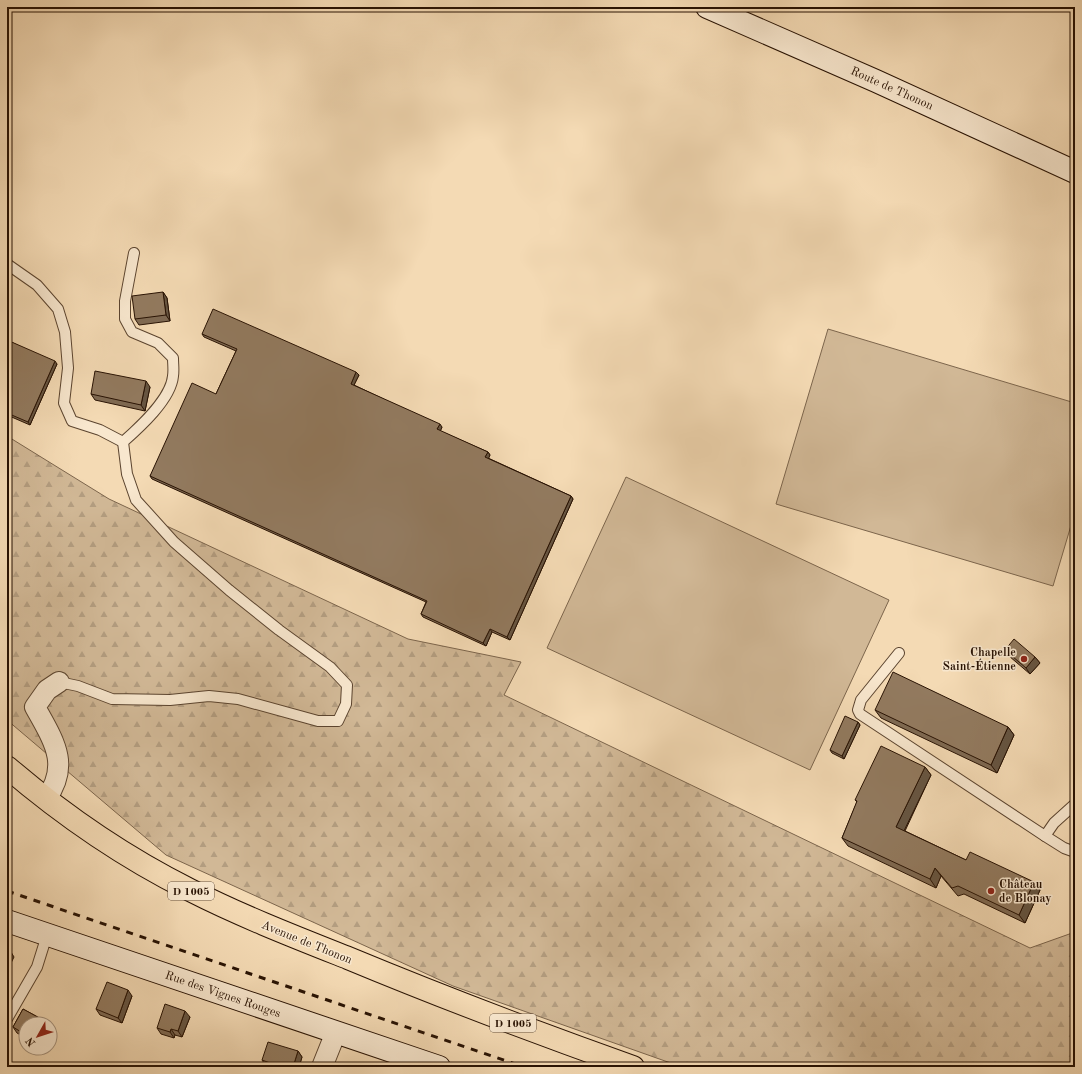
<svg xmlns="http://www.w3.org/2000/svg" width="1082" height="1074" font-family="'Old Standard TT',serif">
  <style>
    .forest { fill: url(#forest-firs); stroke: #7c654c }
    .garden { fill: #d1b896; stroke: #7c654c }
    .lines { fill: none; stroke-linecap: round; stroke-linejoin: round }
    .lane-casing { stroke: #5b442f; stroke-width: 12 }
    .street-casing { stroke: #5b442f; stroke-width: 22 }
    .secondary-casing { stroke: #281203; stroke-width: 24 }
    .primary-casing { stroke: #281203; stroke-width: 24 }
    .lane { stroke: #f8e7ce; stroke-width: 10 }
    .street { stroke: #f8e7ce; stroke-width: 20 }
    .secondary { stroke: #f8e7ce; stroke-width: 22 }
    .primary { stroke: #f4dab4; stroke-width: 22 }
    .rail { stroke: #281203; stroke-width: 3; stroke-dasharray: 7 7; stroke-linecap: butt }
    .wall { fill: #7e6952; stroke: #281203 }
    .shaded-wall { fill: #665542; stroke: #281203 }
    .building { fill: #927a5f; stroke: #281203 }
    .poi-dot { fill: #8f2418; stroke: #f8e7ce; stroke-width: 1.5 }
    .labels { text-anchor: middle; stroke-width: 3; stroke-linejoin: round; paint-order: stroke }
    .shield { fill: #f8e7ce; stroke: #665240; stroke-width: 1 }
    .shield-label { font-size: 11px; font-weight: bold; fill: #281203 }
    .street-label { font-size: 12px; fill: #281203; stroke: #f8e7ce }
    .poi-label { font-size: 12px; font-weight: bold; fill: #281203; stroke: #f8e7ce; text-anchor: end }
  </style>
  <defs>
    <pattern id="forest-firs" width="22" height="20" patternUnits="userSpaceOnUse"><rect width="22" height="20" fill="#d1b896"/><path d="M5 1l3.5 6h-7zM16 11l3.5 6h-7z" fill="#b39d80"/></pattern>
  </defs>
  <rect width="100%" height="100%" fill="#f4dab4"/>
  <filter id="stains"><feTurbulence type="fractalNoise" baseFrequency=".005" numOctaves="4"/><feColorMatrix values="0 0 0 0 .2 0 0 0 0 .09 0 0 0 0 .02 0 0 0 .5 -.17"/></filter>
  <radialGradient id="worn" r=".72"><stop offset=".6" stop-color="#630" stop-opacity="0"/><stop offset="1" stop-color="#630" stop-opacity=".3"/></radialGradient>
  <polygon class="forest" points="7,436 109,499 408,639 521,662 504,695 1030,948 1075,932 1075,1067 682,1067 453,986 166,855 7,720"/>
  <g class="garden">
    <polygon points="828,329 1075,403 1075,512 1053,586 776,504"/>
    <polygon points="626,477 889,600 810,770 547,648"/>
  </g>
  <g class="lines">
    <defs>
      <g id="lane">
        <polyline points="7,264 37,285 58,309 65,332 68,368 64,403 72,421 100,430 123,442"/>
        <polyline points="899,653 861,700 858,710 860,714 1045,836 1064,848 1075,852"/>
        <path d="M59 682 78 686 112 699 170 700 209 696 238 699 318 721H338L346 704 347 685 330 667 279 630 229 590 174 542 136 500 127 474 123 442C140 427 171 399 173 376 174 370 173 364 173 358L158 343 132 332 125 319V301L134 253"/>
        <polyline points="1045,836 1054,823 1075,804"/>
        <polyline points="7,1019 37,967 47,935"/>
      </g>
      <g id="street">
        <path d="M46 799C71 764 53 740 35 707L47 690 59 682"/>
        <polyline points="322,1067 336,1032"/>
      </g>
      <g id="secondary">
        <polyline points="707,7 876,81 1075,172"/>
        <polyline points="7,921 439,1067"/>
      </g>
      <path id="primary" d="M7 767C63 815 124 857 190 890 241 916 295 937 348 958 442 997 537 1033 633 1067"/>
    </defs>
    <use href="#lane" class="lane-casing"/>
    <use href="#street" class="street-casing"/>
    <use href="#secondary" class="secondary-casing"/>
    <use href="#primary" class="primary-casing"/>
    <use href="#lane" class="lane"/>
    <use href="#street" class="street"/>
    <use href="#secondary" class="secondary"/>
    <use href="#primary" class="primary"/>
    <polyline class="rail" points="7,891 524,1067"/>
  </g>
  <g class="wall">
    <polygon points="163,292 167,298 170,321 139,325 135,319"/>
    <polygon points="202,334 359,375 354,385 442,427 440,431 488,452 490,455 488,458 571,496 573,499 510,640 492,632 486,646 423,617 421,614 426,602 152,479 150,476 216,394 236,351 204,337"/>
    <polygon points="7,340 57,364 30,425 7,415"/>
    <polygon points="150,387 145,411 95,400 91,394"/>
    <polygon points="1005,650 1035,657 1040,663 1030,674 1009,656"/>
    <polygon points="875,710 1008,727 1014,735 997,773 881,718"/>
    <polygon points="858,722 860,725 844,759 832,753 830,750"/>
    <polygon points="925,767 931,775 905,831 966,860 1034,882 1040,890 1025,923 964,894 958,896 941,876 936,888 848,846 842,838 857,802 855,800"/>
    <polygon points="132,996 122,1023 100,1015 96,1009"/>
    <polygon points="23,1009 45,1021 47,1024 26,1024 26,1038 17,1033 13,1027"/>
    <polygon points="190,1017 182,1037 175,1035 174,1038 161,1034 157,1028"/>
    <polygon points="298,1051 302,1057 299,1067 268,1067 266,1066 262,1060"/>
  </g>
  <g class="shaded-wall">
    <polygon points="163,292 167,298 170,321 166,315"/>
    <polygon points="55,361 57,364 30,425 28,422"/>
    <polygon points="356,372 359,375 353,387 351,384"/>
    <polygon points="146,381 150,387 145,411 141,405"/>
    <polygon points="440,424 442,427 440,432 437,429"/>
    <polygon points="488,452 490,455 488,460 485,457"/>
    <polygon points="571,496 573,499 510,640 507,637"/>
    <polygon points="490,629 492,632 486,646 483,643"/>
    <polygon points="1035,657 1040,663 1030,674 1026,668"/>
    <polygon points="858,722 860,725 844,759 842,756"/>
    <polygon points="1008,727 1014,735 997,773 991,765"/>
    <polygon points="925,767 931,775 902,835 896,827"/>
    <polygon points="935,868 941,876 936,888 930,879"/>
    <polygon points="1034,882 1040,890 1025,923 1019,915"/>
    <polygon points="11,952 14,957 7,971 7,958"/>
    <polygon points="128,990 132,996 122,1023 118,1018"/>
    <polygon points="185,1011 190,1017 182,1037 178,1031"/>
    <polygon points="171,1029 175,1035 174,1038 170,1032"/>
    <polygon points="298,1051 302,1057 299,1067 293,1067"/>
  </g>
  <g class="building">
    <polygon points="163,292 166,315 135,319 132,296"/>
    <polygon points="213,309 356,372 351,384 440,424 437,429 488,452 485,457 571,496 507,637 490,629 483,643 421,614 427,601 150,476 192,383 216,394 237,349 202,334"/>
    <polygon points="7,340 55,361 28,422 7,413"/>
    <polygon points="95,371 146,381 141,405 91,394"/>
    <polygon points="1014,639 1035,657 1026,668 1005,650"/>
    <polygon points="893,672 1008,727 991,765 875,710"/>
    <polygon points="845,716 858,722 842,756 830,750"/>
    <polygon points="881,746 925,767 896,827 966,860 970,852 1034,882 1019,915 958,886 952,888 935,868 930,879 842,838 857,801 855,800"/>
    <polygon points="7,950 11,952 7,958"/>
    <polygon points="107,982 128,990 118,1018 96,1009"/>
    <polygon points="165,1004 185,1011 178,1031 171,1029 170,1032 157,1028"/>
    <polygon points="23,1009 45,1021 43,1024 26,1024 26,1035 13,1027"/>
    <polygon points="268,1042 298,1051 293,1067 281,1067 262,1060"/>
    <polygon points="146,1064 152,1067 144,1067"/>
  </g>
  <g class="poi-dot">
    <circle cx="1024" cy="659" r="4"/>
    <circle cx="991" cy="891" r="4"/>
  </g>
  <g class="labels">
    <g class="shield">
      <rect x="168" y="882" width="46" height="18" rx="3"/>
      <rect x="490" y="1014" width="46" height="18" rx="3"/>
    </g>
    <g class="shield-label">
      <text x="191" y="895">D 1005</text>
      <text x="513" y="1027">D 1005</text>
    </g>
    <g class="street-label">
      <text transform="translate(892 88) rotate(24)" y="4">Route de Thonon</text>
      <text transform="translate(307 942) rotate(22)" y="4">Avenue de Thonon</text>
      <text transform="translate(223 994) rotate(19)" y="4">Rue des Vignes Rouges</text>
    </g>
    <g class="poi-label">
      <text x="1016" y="656">Chapelle<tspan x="1016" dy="14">Saint-Étienne</tspan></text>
      <text x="999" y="888" text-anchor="start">Château<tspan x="999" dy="14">de Blonay</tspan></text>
    </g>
  </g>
  <rect width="1082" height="1074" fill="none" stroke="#f4dab4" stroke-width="24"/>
  <rect x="8" y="8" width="1066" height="1058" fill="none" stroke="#281203" stroke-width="2"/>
  <rect x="12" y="12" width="1058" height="1050" fill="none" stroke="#281203"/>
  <g transform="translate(38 1036) rotate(231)"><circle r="19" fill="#f8e7ce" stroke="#a5927d"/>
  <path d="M0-3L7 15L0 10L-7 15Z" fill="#8f2418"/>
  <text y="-6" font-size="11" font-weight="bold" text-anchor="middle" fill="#281203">N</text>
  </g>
  <rect width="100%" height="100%" filter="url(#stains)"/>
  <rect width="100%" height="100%" fill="url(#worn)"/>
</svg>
